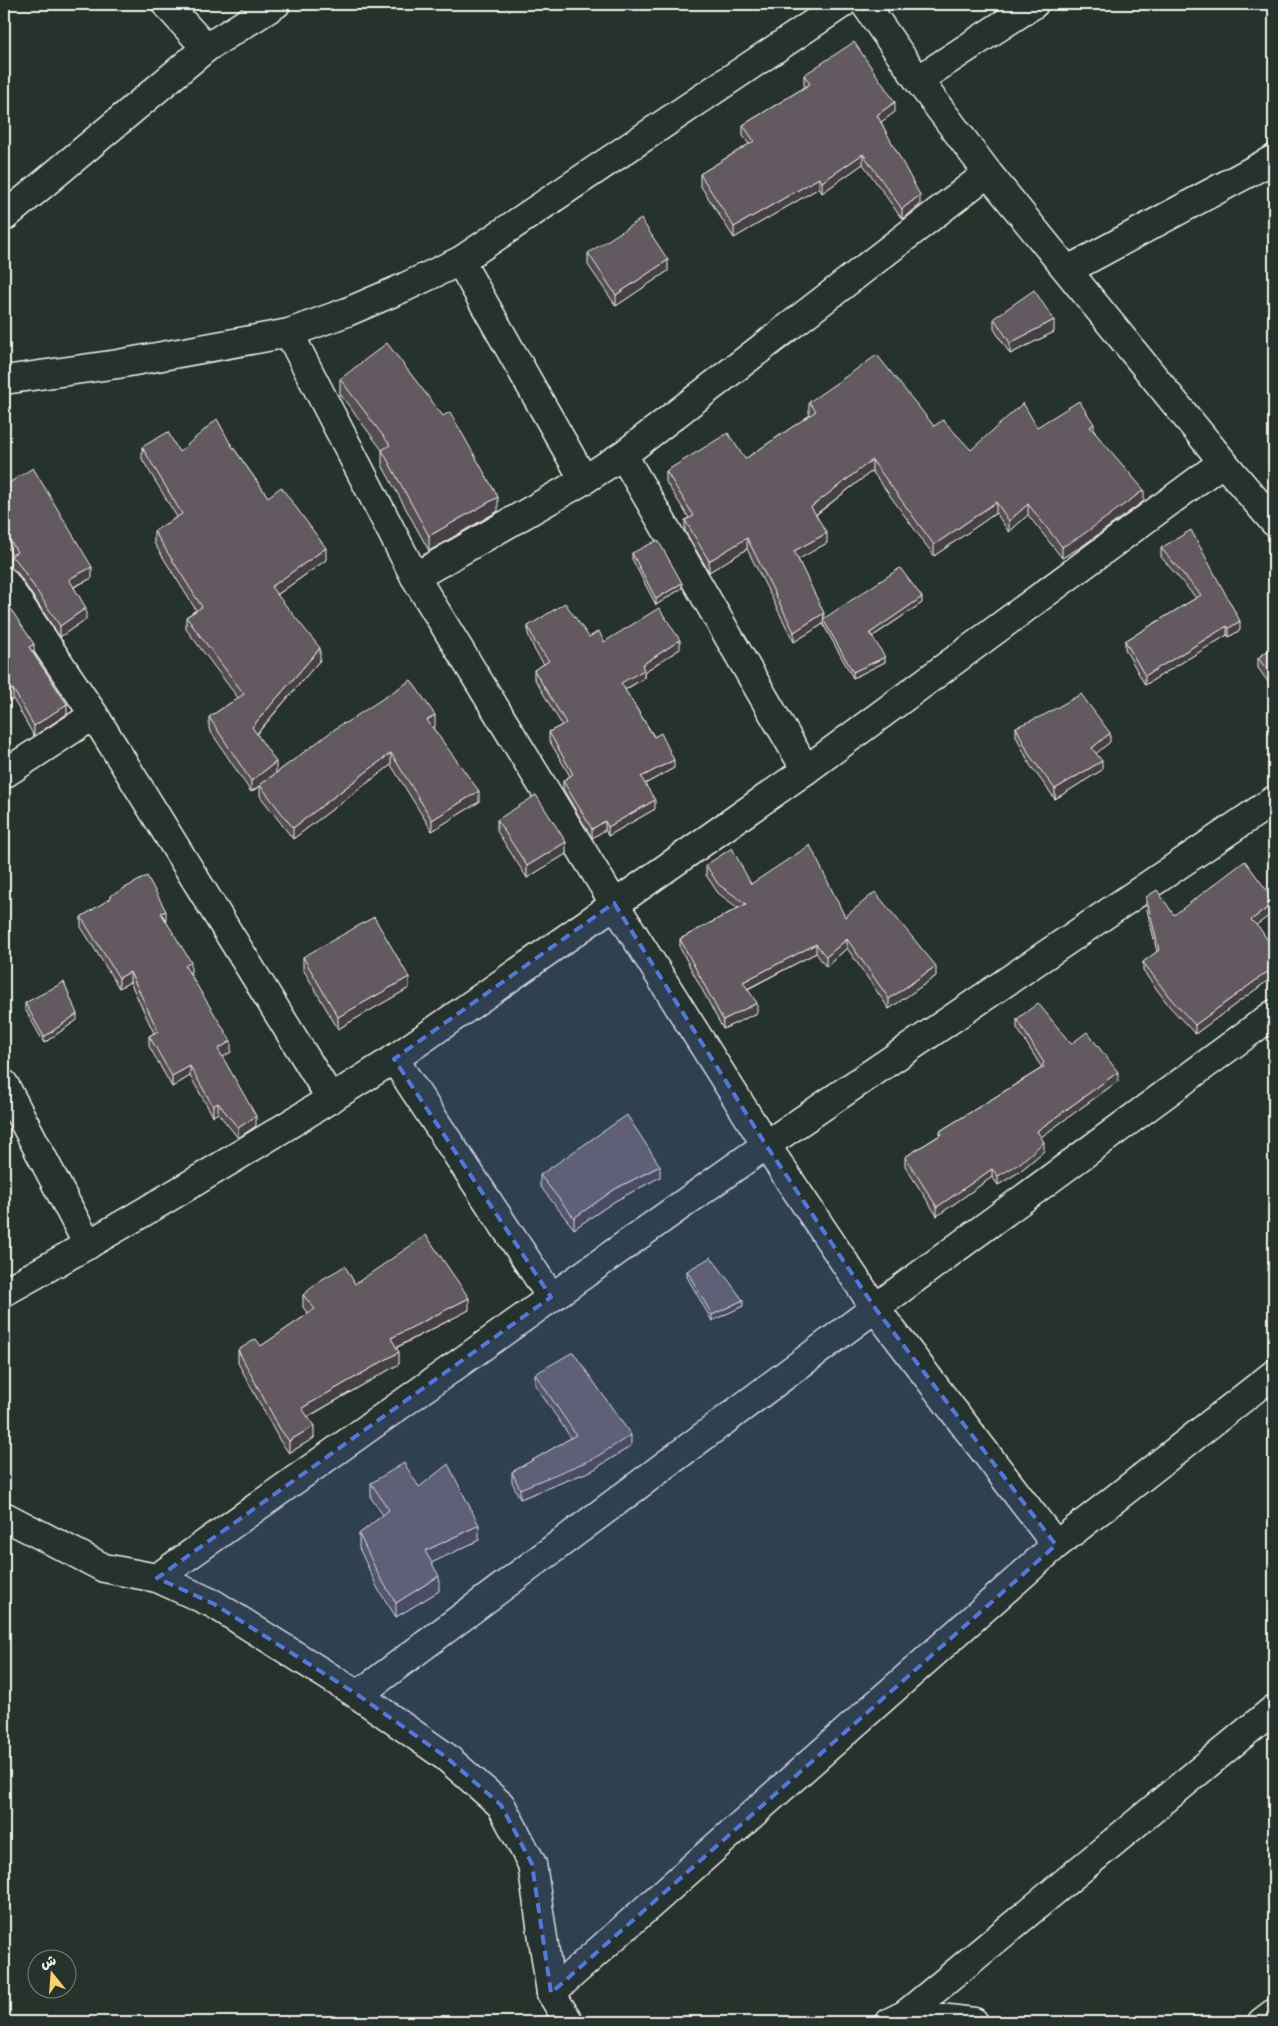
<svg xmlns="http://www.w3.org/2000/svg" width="1278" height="2026" font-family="'Gochi Hand','Playpen Sans Arabic',sans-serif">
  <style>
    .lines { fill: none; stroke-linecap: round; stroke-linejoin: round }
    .minor-casing { stroke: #f4f1e8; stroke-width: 31 }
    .minor { stroke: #26332d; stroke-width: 28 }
    .wall { fill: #544d53; stroke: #f4f1e8 }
    .shaded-wall { fill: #453f44; stroke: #f4f1e8 }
    .building { fill: #625a61; stroke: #f4f1e8 }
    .marked { fill: #5377dc; fill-opacity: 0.2; stroke: #5377dc; stroke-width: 4; stroke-dasharray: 10 6; stroke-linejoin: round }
  </style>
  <rect width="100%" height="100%" fill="#26332d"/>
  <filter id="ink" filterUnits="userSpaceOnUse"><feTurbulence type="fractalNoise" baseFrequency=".02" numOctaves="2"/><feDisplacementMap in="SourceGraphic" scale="10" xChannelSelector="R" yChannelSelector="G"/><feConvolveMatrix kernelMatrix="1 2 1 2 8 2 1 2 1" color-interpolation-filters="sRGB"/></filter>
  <g filter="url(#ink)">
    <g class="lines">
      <defs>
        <g id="minor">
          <polyline points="166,4 206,48"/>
          <polyline points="865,4 918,80 988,173 1223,462 1274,522"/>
          <polyline points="918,80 1034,4"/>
          <polyline points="4,217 206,48 276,4"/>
          <polyline points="460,261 584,480"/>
          <polyline points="1068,270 1274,159"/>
          <polyline points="289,333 415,577 614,903 766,1145 875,1308 1056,1545"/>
          <polyline points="4,380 118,364 289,333 347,312 403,288 460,261 842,4"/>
          <polyline points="623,455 806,770"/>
          <polyline points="415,577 584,480 623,455 988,173"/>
          <polyline points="4,581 94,715 331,1099"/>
          <polyline points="4,774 94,715"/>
          <polyline points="394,1059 551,1297"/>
          <polyline points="4,1084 88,1245"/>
          <path d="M4 1292C136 1219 266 1140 394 1059L806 770 1223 462"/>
          <polyline points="4,1516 104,1568 157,1578 214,1604 358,1695 446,1757 501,1805 532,1864 551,1993 569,2022"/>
          <polyline points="157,1578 766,1145 1274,800"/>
          <polyline points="358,1695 875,1308 1274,1014"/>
          <polyline points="551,1993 1056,1545 1274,1374"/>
          <polyline points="906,2014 974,2022"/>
          <polyline points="890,2022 906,2014 1274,1709"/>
          <polyline points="1262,2022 1274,2013"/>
        </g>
      </defs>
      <use href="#minor" class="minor-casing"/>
      <use href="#minor" class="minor"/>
    </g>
    <g class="wall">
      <polygon points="804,75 895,112 881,122 920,205 902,219 863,164 822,193 819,188 734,238 700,185 700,174 749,144 743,136 743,125 805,87 804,85"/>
      <polygon points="588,253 668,271 616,306 588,265"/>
      <polygon points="994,318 1054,332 1010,354 994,329"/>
      <polygon points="340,379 498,511 429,551 382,465 382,450 340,394"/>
      <polygon points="809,402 934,426 971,450 1037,427 1094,431 1144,501 1081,547 1062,558 1028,515 1009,532 996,513 934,556 872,471 816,515 827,543 798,559 824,618 922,603 872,637 885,662 853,678 823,624 794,642 747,549 709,572 685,531 685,520 689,518 666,482 666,471 745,459 810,415 809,413"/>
      <polygon points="230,443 268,497 326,560 277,595 320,660 257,734 276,773 344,724 435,727 433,728 479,802 432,831 391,765 293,839 260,796 260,786 251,792 209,729 209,717 238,698 186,629 186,617 196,610 154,543 154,531 177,517 142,459 142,447 179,452"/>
      <polygon points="4,486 92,578 74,587 86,619 60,637 17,572 10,567 10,556 12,555 4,541"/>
      <polygon points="1161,548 1240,630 1229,637 1227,635 1145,685 1125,649 1125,641 1196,598 1161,557"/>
      <polygon points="632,553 682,588 656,605 632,559"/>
      <polygon points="4,599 67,714 34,736 13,699 4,703"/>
      <polygon points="528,626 589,637 604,642 680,649 644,672 644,678 625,690 674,768 645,784 655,809 608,836 605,830 592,838 563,789 563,781 570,776 549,740 549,732 562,725 534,678 534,670 544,664 535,651 528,634"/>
      <polygon points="1274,646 1274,690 1258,668 1258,658"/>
      <polygon points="1016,727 1110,742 1096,753 1102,770 1055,799 1030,765 1016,736"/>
      <polygon points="497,820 566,854 527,878 497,831"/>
      <polygon points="706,865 751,884 845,917 936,976 889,1009 847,948 826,967 816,953 748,989 757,1013 723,1029 680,948 680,939 738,908 718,893 706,875"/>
      <polygon points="110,896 166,921 191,972 190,973 231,1052 222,1057 256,1126 238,1138 218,1113 213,1116 190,1076 172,1087 149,1046 149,1036 154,1033 130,982 119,988 81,927 81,917 110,899"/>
      <polygon points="1146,897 1174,915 1274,900 1274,912 1256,925 1274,950 1274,976 1195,1034 1170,1007 1143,971 1143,962 1157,952 1146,906"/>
      <polygon points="303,957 409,988 338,1029 303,969"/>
      <polygon points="25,1003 77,1020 44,1043 25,1009"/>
      <polygon points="1017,1019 1071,1044 1118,1081 1041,1137 1044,1151 1019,1172 998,1185 992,1177 937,1216 905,1166 905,1157 940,1135 940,1131 1042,1068 1017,1028"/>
      <polygon points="540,1175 660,1177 615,1201 574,1229 540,1186"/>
      <polygon points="687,1271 743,1306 712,1321 687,1277"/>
      <polygon points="355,1284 469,1310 396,1348 399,1364 308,1417 314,1438 289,1453 280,1441 238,1363 238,1350 261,1346 308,1314 303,1307 303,1295"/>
      <polygon points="535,1374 631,1446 593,1470 520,1499 512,1482 512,1472 571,1438 535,1385"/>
      <polygon points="371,1483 419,1487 479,1540 431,1563 439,1591 396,1617 378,1589 359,1548 359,1534 383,1515 371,1498"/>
    </g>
    <g class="shaded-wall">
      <polygon points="895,102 895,112 877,125 877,115"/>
      <polygon points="863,154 863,164 822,193 822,182"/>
      <polygon points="819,178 819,188 734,238 734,227"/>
      <polygon points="920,195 920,205 902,219 902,209"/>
      <polygon points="668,260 668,271 616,306 616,295"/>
      <polygon points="1054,320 1054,332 1010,354 1010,343"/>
      <polygon points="1094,424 1094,434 1090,427"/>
      <polygon points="872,460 872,471 811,518 811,507"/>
      <polygon points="1144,490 1144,501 1081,547 1062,558 1062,547"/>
      <polygon points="498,497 498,511 429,551 429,536"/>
      <polygon points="996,502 996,513 934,556 934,545"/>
      <polygon points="1028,504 1028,515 1009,532 1009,521"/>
      <polygon points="827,533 827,543 794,562 794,551"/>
      <polygon points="747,538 747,549 709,572 709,561"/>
      <polygon points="326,548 326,560 271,599 271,587"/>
      <polygon points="92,567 92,578 69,589 69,579"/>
      <polygon points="682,583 682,588 656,605 656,599"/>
      <polygon points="922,597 922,603 870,638 870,633"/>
      <polygon points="86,608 86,619 60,637 60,626"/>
      <polygon points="824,613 823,624 794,642 794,632"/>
      <polygon points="1240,621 1240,630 1229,637 1229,628"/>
      <polygon points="1227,626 1227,635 1145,685 1145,676"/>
      <polygon points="680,640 680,649 644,672 644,678 621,692 621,683 642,665"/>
      <polygon points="34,644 34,654 29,647"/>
      <polygon points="320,648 320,660 252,739 252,727"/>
      <polygon points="885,657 885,662 853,678 853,672"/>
      <polygon points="13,689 13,699 4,703 4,693"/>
      <polygon points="67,704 67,714 34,736 34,726"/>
      <polygon points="435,715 435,727 427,732 427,720"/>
      <polygon points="1110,733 1110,742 1092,757 1092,748"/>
      <polygon points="391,753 391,765 293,839 293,828"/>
      <polygon points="674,760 674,768 641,786 641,777"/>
      <polygon points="1102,761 1102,770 1055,799 1055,789"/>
      <polygon points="276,762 276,773 251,792 251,781"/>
      <polygon points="479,791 479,802 432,831 432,820"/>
      <polygon points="655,800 655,809 608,836 608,827"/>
      <polygon points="605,821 605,830 592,838 592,829"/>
      <polygon points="566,842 566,854 527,878 527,866"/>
      <polygon points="1274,903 1274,912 1251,929 1251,920"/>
      <polygon points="166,911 166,921 161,913"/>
      <polygon points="847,939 847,948 826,967 826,957"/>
      <polygon points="816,944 816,953 743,991 743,982"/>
      <polygon points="191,962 191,972 185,976 185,966"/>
      <polygon points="936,966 936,976 889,1009 889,999"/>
      <polygon points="1274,967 1274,976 1195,1034 1195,1025"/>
      <polygon points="130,972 130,982 119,988 119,978"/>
      <polygon points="409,977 409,988 338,1029 338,1017"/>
      <polygon points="757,1003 757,1013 723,1029 723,1020"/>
      <polygon points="77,1014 77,1020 44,1043 44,1037"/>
      <polygon points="231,1041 231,1052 218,1060 218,1049"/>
      <polygon points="190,1066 190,1076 172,1087 172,1076"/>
      <polygon points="1118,1072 1118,1081 1037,1140 1037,1131"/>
      <polygon points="218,1103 218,1113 213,1116 213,1106"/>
      <polygon points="256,1116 256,1126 238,1138 238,1128"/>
      <polygon points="1044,1142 1044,1151 1019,1172 998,1185 998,1176"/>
      <polygon points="660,1166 660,1177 615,1201 574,1229 574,1218 615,1189"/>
      <polygon points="992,1169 992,1177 937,1216 937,1207"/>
      <polygon points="469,1298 469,1310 391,1350 391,1338"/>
      <polygon points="743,1300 743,1306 712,1321 712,1315"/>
      <polygon points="399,1352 399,1364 302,1420 302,1408"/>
      <polygon points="314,1426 314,1438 289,1453 289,1441"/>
      <polygon points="631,1435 631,1446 593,1470 520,1499 520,1489"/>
      <polygon points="479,1525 479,1540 425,1566 425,1551"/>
      <polygon points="439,1576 439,1591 396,1617 396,1603"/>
    </g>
    <g class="building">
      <polygon points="854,42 895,102 877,115 920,195 902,209 863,154 822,182 819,178 734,227 700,174 754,141 743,125 810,84 804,75"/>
      <polygon points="641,219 668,260 616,295 588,253"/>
      <polygon points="1034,290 1054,320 1010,343 994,318"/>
      <polygon points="387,343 443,416 450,412 498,497 429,536 382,450 390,445 340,379"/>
      <polygon points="877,355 934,426 943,420 971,450 1023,403 1037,427 1079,401 1094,424 1090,427 1144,490 1081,536 1062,547 1028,504 1009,521 996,502 934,545 872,460 811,507 827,533 794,551 824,613 794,632 747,538 709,561 685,520 694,516 666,471 728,433 745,459 816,411 809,402"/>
      <polygon points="217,419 230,443 268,497 281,487 326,548 271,587 320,648 252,727 276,762 251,781 209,717 244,694 186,617 202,607 154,531 182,514 142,447 168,432 179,452"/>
      <polygon points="33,468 92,567 69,579 86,608 60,626 17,561 10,556 17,552 4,530 4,486"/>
      <polygon points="1191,530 1240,621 1229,628 1227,626 1145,676 1125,641 1201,595 1161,548"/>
      <polygon points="658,540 682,583 656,599 632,553"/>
      <polygon points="900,568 922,597 870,633 885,657 853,672 823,619"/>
      <polygon points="4,599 34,644 29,647 67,704 34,726 13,689 4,693"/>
      <polygon points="565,603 589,637 599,631 604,642 659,608 680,640 642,665 644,670 621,683 654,737 661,733 674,760 641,777 655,800 608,827 605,821 592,829 563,781 573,774 549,732 566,723 534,670 549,661 535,642 528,626"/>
      <polygon points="1274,646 1274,679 1258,658"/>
      <polygon points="411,680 435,715 427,720 479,791 432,820 391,753 293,828 260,785 343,723 344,724"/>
      <polygon points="1081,694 1110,733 1092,748 1102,761 1055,789 1030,756 1016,727 1044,715"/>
      <polygon points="536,795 566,842 527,866 497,820"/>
      <polygon points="810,845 845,917 875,892 936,966 889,999 847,939 826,957 816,944 743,982 757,1003 723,1020 680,939 746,904 718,884 706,865 732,848 751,884"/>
      <polygon points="1245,861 1274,900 1274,903 1251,920 1261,930 1274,950 1274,967 1195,1025 1170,998 1143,962 1159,950 1146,897 1157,890 1174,915"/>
      <polygon points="147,876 166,911 161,913 191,962 185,966 231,1041 218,1049 256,1116 238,1128 218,1103 213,1106 190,1066 172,1076 149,1036 158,1031 130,972 119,978 81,917 111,898 110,896"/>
      <polygon points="374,917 409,977 338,1017 303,957"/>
      <polygon points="64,982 77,1014 44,1037 25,1003"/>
      <polygon points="1038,1003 1071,1044 1087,1032 1118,1072 1037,1131 1044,1142 1019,1164 998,1176 992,1169 937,1207 905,1157 942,1134 940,1131 1044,1067 1042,1065 1044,1063 1017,1019"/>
      <polygon points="627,1115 660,1166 615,1189 574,1218 540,1175"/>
      <polygon points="426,1235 469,1298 391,1338 399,1352 302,1408 314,1426 289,1441 280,1429 238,1350 256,1339 261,1346 315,1309 303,1295 321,1280 345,1266 355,1284"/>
      <polygon points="711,1257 743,1300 712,1315 687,1271"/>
      <polygon points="573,1352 631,1435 593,1459 520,1489 512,1472 576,1435 535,1374"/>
      <polygon points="404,1463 419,1487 448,1464 479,1525 425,1551 439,1576 396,1603 378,1574 359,1534 389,1510 371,1483"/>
    </g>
  </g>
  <path class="marked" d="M614 903 766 1145 875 1308 1056 1545 551 1993 532 1864 501 1805 446 1757 358 1695 214 1604 157 1578 551 1297 394 1059Z"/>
  <rect width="1278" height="2026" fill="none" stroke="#26332d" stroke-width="20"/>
  <rect x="10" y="10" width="1258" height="2006" fill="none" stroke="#f4f1e8" stroke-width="2" filter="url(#ink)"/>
  <g transform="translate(52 1974) rotate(343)"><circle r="24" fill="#26332d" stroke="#787f78"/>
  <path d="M0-4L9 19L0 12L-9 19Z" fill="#ffd166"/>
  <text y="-8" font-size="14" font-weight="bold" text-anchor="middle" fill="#f4f1e8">ش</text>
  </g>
</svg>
